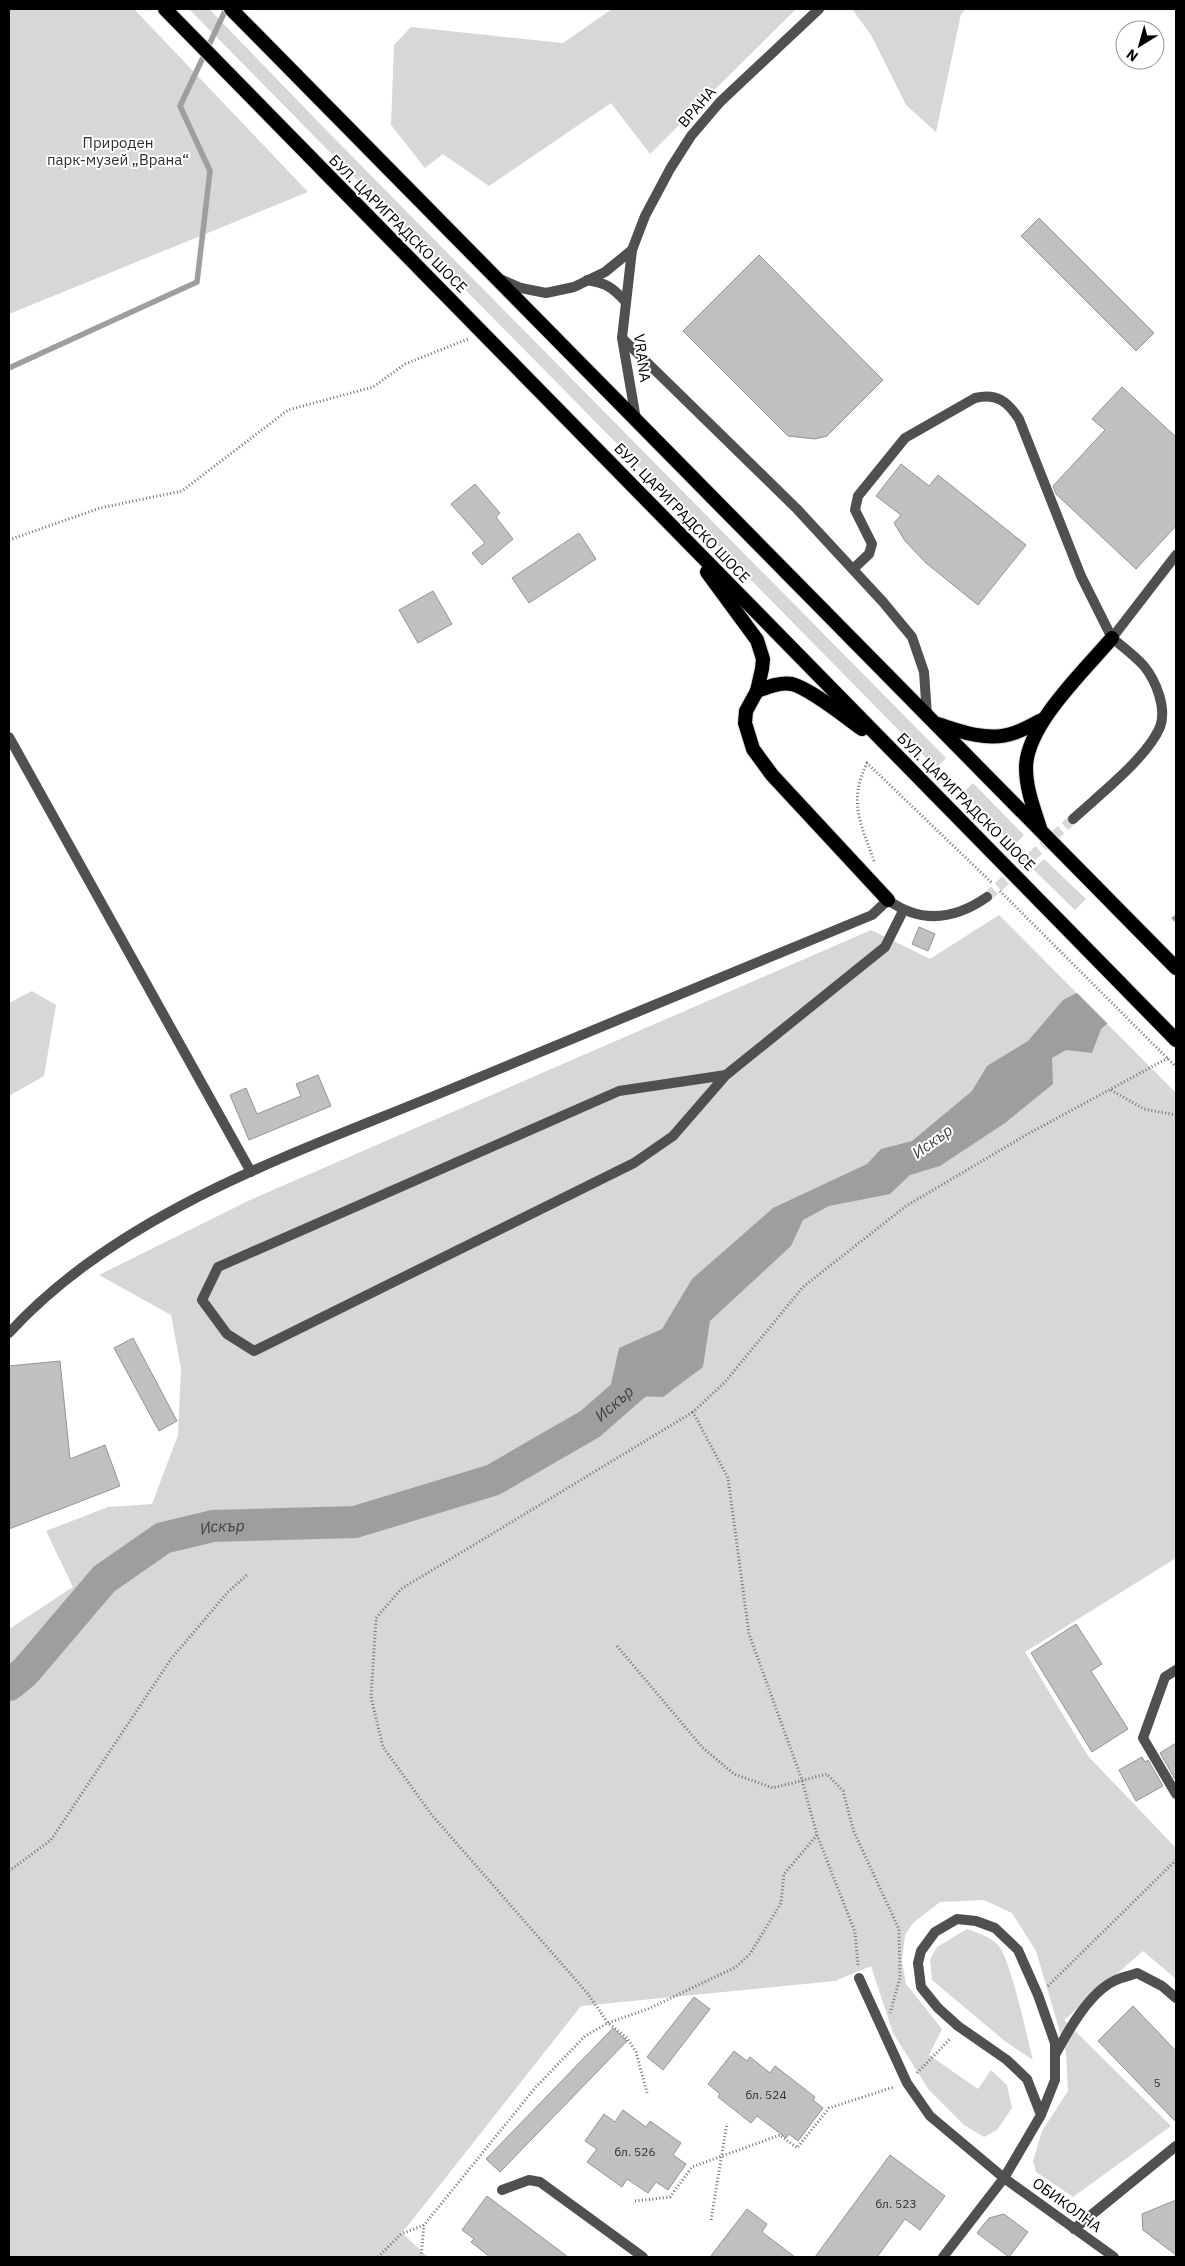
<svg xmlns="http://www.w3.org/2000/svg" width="1185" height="2266" font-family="'IBM Plex Sans',sans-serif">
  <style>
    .green { fill: #d7d7d7 }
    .water { fill: #9e9e9e }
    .pier { fill: #fff }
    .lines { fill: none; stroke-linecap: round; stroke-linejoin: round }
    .stream { stroke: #9e9e9e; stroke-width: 5.5 }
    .river { stroke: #9e9e9e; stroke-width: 32 }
    .building { fill: #c0c0c0; stroke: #949494 }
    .minor-tunnel { stroke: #d9d9d9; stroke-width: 10; stroke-dasharray: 10 5; stroke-linecap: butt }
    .trunk-casing { stroke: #dbdbdb; stroke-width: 16 }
    .path { stroke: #727272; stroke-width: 3; stroke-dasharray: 1 2.5; stroke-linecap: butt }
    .service { stroke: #505050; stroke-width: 10 }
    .minor { stroke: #505050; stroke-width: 10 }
    .trunk { stroke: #000; stroke-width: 14 }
    .labels { text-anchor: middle; stroke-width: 4; stroke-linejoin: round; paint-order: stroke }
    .number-label { font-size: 12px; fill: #303030 }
    .street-label { font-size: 15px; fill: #000; stroke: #fff }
    .park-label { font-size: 15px; fill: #2e2e2e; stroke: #fff }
    .water-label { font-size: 16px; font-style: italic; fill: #3f3f3f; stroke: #fff }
  </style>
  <rect width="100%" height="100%" fill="#fff"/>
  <g class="green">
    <polygon points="9,9 134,9 308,192 9,314"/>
    <polygon points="189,9 209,9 329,133 946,758 936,768"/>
    <polygon points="612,9 796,9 650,154 611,103 489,186 443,154 425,168 391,125 394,45 411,27 563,43"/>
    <polygon points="852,9 966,9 961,14 936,132 906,105 871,35"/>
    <polygon points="973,783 1024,835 1014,846 963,793"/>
    <polygon points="1044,859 1086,899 1075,910 1033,869"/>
    <polygon points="999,915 1176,1093 1176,1558 1025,1652 1088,1756 1176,1848 1176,1979 1143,1951 1064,2020 1171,2126 1073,2197 1036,2172 1033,2161 1042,2131 1068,2091 1066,2052 1036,1951 1012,1913 984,1900 940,1902 913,1923 905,1935 902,1961 906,1984 942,2029 929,2055 978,2089 991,2070 1007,2085 1012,2108 997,2130 984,2137 964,2125 929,2090 893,2033 871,1966 835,1981 581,2006 402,2233 428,2257 9,2257 9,1629 73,1587 46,1531 108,1507 152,1504 178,1435 181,1368 171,1315 99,1275 250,1200 871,930 930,959"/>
    <polygon points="32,991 56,1005 44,1076 9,1096 9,1003"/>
    <path d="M967 1929C978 1933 989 1936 998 1945 1011 1959 1027 2038 1033 2060L1006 2042 932 1980 930 1960 937 1947Z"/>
  </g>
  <polygon class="water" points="1176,914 1176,979 1148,989 1101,1029 1092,1053 1066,1050 1052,1058 1053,1084 1005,1123 940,1166 910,1175 890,1194 829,1206 803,1220 791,1246 710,1321 703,1367 663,1397 637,1396 605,1411 619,1348 662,1329 692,1279 773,1208 867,1164 881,1149 912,1141 972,1091 987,1066 1028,1041 1063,1000 1100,981"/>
  <polygon class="pier" points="1170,917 1176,923 1176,982 1150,991 1109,1025 1075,991 1099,979"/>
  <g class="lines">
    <polyline class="stream" points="9,368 197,282 210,171 180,106 226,9"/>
    <path class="river" id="s1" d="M9 1685 25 1672 104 1579 163 1538 213 1526 355 1522 493 1480 590 1424 638 1382"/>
  </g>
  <g class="building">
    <polygon points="1039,218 1154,333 1136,351 1021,236"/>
    <polygon points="759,255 883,380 827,436 815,439 788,436 683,331"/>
    <polygon points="1122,387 1176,437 1176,526 1136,569 1056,494 1053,486 1105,430 1092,419"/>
    <polygon points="901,464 929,486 938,475 1026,545 978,605 926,563 905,541 894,523 901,515 876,496"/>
    <polygon points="475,484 500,513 496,517 513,539 482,565 472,553 485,543 451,504"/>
    <polygon points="579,533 596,559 529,603 512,578"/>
    <polygon points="433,591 452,624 418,643 399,610"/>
    <polygon points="919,927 935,934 928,951 912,944"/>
    <polygon points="318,1075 331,1106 249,1140 230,1095 246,1088 257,1114 301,1096 296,1084"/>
    <polygon points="133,1338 177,1421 159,1431 114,1348"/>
    <polygon points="60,1361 70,1459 105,1445 120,1486 9,1529 9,1366"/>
    <polygon points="1076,1624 1102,1664 1091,1671 1128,1729 1092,1752 1031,1653"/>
    <polygon points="1176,1743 1176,1779 1175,1779 1160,1753"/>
    <polygon points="1142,1757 1145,1762 1148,1760 1163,1786 1136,1801 1119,1770"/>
    <polygon points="694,1997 710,2009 663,2070 647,2057"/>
    <polygon points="1133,2006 1176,2051 1176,2122 1098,2041"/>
    <polygon points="613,2028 627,2041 500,2172 486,2159"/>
    <polygon points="734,2051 747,2061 750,2057 770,2073 775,2066 815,2097 813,2100 823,2108 798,2141 789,2134 786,2138 757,2116 751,2123 718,2097 720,2094 708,2084"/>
    <polygon points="623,2110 646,2127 650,2121 681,2143 673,2155 686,2164 668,2190 656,2182 648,2193 627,2179 622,2187 587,2162 597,2149 585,2141 604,2114 615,2122"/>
    <polygon points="890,2155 945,2196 920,2230 905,2219 877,2257 815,2257"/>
    <polygon points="487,2196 568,2257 490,2257 471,2242 474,2239 462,2230"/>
    <polygon points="1176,2200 1176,2255 1143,2230 1142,2214"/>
    <polygon points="747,2209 767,2224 762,2232 795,2257 710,2257"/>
    <polygon points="1004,2214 1028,2232 1009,2257 977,2233 989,2218"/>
  </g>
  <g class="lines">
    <polyline class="minor-tunnel" points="987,897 1073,819"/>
    <defs>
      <g id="trunk">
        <polyline points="165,9 1176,1040"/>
        <polyline points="231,9 1176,968"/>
        <polyline points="707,572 757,640 763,659 762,669 757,691 746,711 745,723 753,749 772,775 888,900"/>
        <path d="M757 691C768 687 780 682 792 684 811 689 845 717 862 729"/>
        <path d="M938 724C961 732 989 742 1014 733 1024 730 1033 724 1042 720"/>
        <path d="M1040 828C1034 809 1026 789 1026 768 1026 725 1085 670 1112 638"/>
      </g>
    </defs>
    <use href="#trunk" class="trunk-casing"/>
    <g class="path">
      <polyline points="9,540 100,508 182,491 288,410 373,387 405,364 468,339"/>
      <path d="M874 861C861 824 848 802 867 763L992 883"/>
      <polyline points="1000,891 1176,1067"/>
      <polyline points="1111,1090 1144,1109 1176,1115"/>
      <polyline points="617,1646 702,1747 734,1774 773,1788 827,1774 843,1791 854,1832 899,1929 900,1978 890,2013"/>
      <polyline points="9,1871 51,1840 171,1659 228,1592 247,1575"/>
      <polyline points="858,1965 855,1932 817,1835 802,1780 749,1634 728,1478 693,1412 725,1382 803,1287 906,1206 1026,1135 1168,1058"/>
      <polyline points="1048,1986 1176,1860"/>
      <polyline points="917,2073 951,2038"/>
      <polyline points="647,2093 636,2052 627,2038 608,2023 588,1994 431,1814 383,1747 371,1697 376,1618 401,1589 693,1412"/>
      <polyline points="635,2201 670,2197 692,2167 780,2135 797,2148 829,2108 894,2087"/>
      <polyline points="711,2220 727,2123"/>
      <polyline points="378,2257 401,2234 424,2225 535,2088 585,2036 608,2023 648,2009 736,1967 750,1954 781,1903 784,1874 817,1835"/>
      <polyline points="421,2257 424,2225"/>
    </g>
    <g class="service">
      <polyline points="500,279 521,288 546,293 574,287 605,272 632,250"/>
      <path d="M587 280C606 283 612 287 625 301"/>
      <polyline points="622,338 797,509 883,602 912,637 924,672 927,715"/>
      <polyline points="636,419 622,338 632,250 645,216 670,169 691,136 720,102 819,9"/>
      <path d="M853 569 869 554 872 544 855 510 858 496 905 438 975 398C997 393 1007 401 1019 419L1081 576 1112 638"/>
      <polyline points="9,737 251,1172"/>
      <polyline points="726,1075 619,1091 218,1267 202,1300 227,1334 254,1351 634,1163 673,1136 726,1075 885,947 903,911"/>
      <polyline points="1176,1670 1165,1677 1143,1738 1176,1794"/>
      <path d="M1055 2055C1068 2031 1089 1993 1114 1981 1121 1977 1130 1976 1137 1973L1162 1986 1176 1998"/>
      <polyline points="1004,2178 1041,2115 1055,2080 1055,2043 1038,1995 1018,1950 995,1928 976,1921 957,1919 935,1932 921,1951 918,1963 921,1987 938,2008 958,2026 1007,2060 1027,2079 1041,2115"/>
      <polyline points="502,2190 529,2180 540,2182 643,2257"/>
      <polyline points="1074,2229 1176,2146"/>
    </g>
    <g class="minor">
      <path d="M1073 819C1098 796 1147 758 1160 727 1167 708 1156 681 1144 666 1135 656 1123 647 1112 638L1176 555"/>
      <path d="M9 1333C120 1211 296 1153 446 1091 588 1033 730 974 872 915L888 900C921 924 954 920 987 897"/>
      <polyline points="859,1978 907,2083 930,2116 1004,2178 1114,2257"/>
      <polyline points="943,2257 1004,2178"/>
    </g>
    <use href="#trunk" class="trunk"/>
  </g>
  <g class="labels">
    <g class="number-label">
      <text x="1157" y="2087">5</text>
      <text x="766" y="2099">бл. 524</text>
      <text x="635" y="2156">бл. 526</text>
      <text x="896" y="2208">бл. 523</text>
    </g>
    <g class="street-label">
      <text transform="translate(697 107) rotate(-49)" y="5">ВРАНА</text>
      <text transform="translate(398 224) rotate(45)" y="5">БУЛ. ЦАРИГРАДСКО ШОСЕ</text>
      <text transform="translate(642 358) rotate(82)" y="5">VRANA</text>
      <text transform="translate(682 513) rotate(46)" y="5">БУЛ. ЦАРИГРАДСКО ШОСЕ</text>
      <text transform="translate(966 802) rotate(45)" y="5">БУЛ. ЦАРИГРАДСКО ШОСЕ</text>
      <text transform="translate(1067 2205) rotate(36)" y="5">ОБИКОЛНА</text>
    </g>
    <g class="park-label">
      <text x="118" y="148">Природен<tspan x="118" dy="17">парк-музей „Врана“</tspan></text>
    </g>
    <g class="water-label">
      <text transform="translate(932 1141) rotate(-36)" y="6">Искър</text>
      <text dy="6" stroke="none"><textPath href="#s1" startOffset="696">Искър</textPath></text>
      <text dy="6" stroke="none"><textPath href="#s1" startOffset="275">Искър</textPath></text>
    </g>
  </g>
  <rect width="1185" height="2266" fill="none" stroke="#000000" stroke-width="20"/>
  <g transform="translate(1140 45) rotate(217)"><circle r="24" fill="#ffffff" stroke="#999999"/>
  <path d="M0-4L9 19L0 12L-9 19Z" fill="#000000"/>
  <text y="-8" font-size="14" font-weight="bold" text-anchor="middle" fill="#000000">N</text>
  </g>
</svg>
